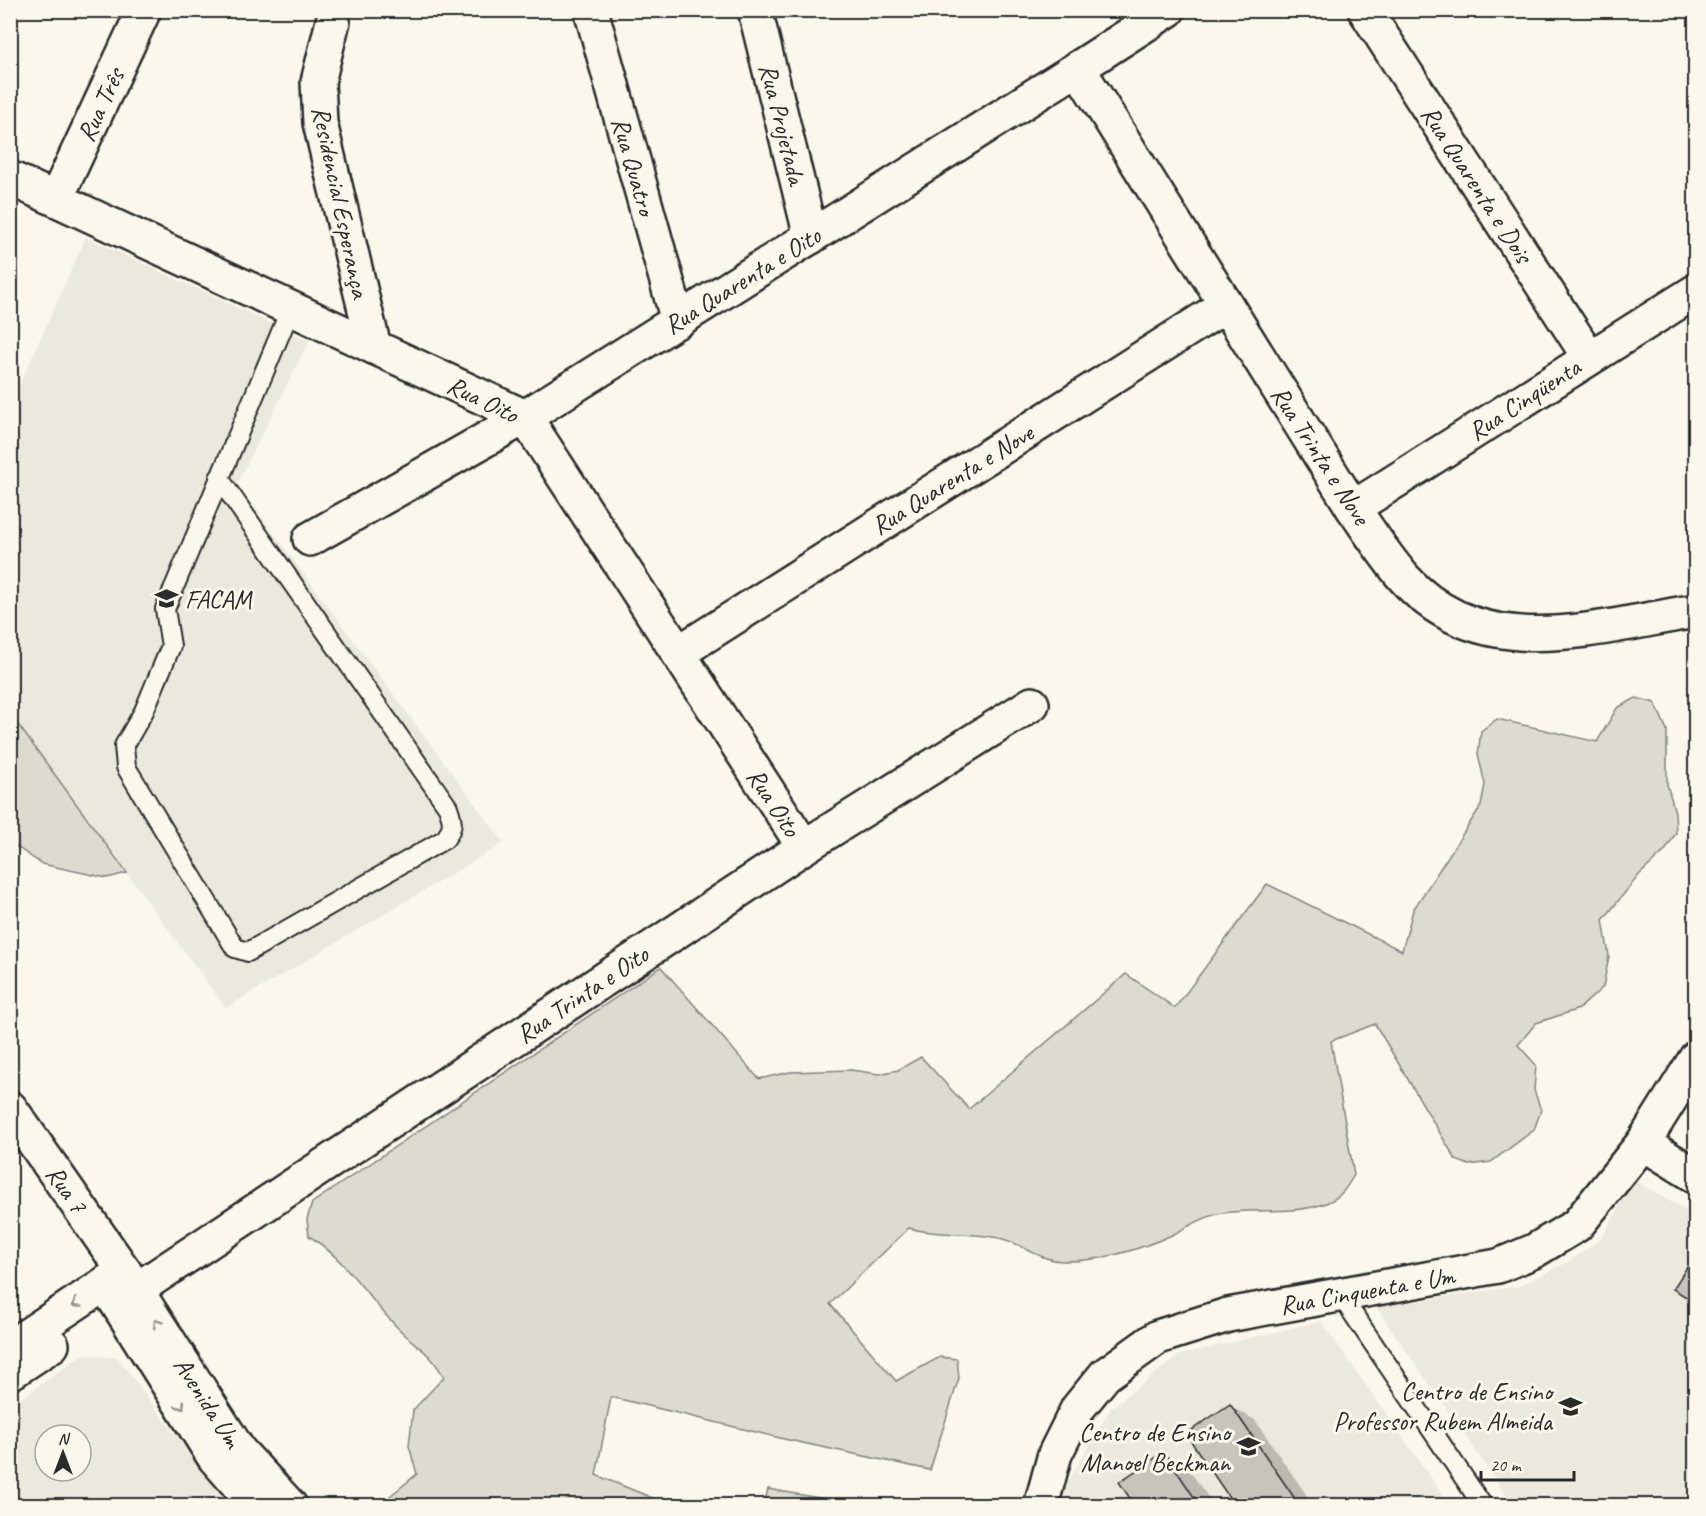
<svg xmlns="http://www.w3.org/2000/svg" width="1706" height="1516" font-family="Caveat,sans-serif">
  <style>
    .built { fill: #ebe8de; fill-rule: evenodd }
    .green { fill: #dddad0; stroke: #84827e; stroke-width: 1.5 }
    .shadow { fill: #0003 }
    .building { fill: #c7c4bc; stroke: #2b2b2b; stroke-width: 1.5 }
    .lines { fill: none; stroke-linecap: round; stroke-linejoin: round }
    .service-casing { stroke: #2b2b2b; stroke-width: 22 }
    .minor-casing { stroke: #2b2b2b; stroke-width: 38 }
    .tertiary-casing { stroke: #2b2b2b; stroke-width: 38 }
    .secondary-casing { stroke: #2b2b2b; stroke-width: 38 }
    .service { stroke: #fbf7ec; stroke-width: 18 }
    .minor { stroke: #fbf7ec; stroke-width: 33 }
    .tertiary { stroke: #fbf7ec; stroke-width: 33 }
    .secondary { stroke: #fbf7ec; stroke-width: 33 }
    .oneway { stroke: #93918c }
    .labels { text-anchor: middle; stroke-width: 6; stroke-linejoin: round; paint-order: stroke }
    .street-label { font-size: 26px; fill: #2b2b2b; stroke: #fbf7ec }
    .poi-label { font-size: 26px; fill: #2b2b2b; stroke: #fbf7ec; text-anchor: end }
  </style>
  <rect width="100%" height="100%" fill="#fbf7ec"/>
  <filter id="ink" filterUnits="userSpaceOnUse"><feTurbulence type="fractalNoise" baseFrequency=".0167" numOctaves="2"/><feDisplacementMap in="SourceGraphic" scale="12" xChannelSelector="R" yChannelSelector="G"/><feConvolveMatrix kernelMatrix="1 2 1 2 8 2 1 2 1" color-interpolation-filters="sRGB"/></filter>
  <g filter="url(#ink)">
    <g class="built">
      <polygon points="86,237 309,341 237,484 504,843 226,1008 11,715 10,406"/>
      <polygon points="1634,1180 1695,1216 1695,1505 1513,1505 1376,1307 1519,1286 1568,1262 1601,1239"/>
      <polygon points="1321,1321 1450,1505 1064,1506 1065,1487 1111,1408 1179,1355"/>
      <path d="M83 1354 118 1358 228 1505H11V1406ZM45 1435H81V1471H45Z"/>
    </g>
    <g class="green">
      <path d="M1636 698 1655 703 1667 730V784L1675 812 1676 833 1665 851 1639 875 1603 920 1609 956 1603 987 1579 1009 1536 1023 1518 1045 1536 1065 1534 1090 1541 1110 1534 1130 1491 1162 1469 1165 1456 1160 1375 1024 1331 1041 1354 1175C1346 1189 1341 1197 1326 1203 1292 1216 1253 1207 1218 1214 1202 1217 1186 1228 1172 1235 1138 1250 1100 1262 1062 1261 1039 1260 1024 1245 1003 1239 972 1231 940 1237 909 1228L830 1304 896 1381 940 1357 957 1359 959 1378 930 1470 784 1439 611 1397 596 1475 670 1505H379L417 1474 409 1446 413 1410 444 1377C428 1349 417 1348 397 1327 366 1296 346 1259 309 1236L307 1219 312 1203 661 967 759 1079 790 1072 851 1070 879 1074 898 1070 921 1057 969 1109 1126 974 1175 1008 1267 884 1402 951 1413 910 1481 806 1485 784 1478 754 1481 731 1497 719 1597 742 1617 708Z"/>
      <polygon points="10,715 11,715 127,873 107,878 42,864 11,843"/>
      <polygon points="768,1489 859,1505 764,1505"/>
    </g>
    <g class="shadow">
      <polygon points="1230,1406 1255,1420 1314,1506 1237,1506"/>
      <polygon points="1164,1454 1188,1468 1214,1506 1137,1506"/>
    </g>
    <g class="building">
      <polygon points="1696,1253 1696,1303 1673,1289"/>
      <polygon points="1230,1404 1300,1506 1235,1506 1186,1434"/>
      <polygon points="1164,1452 1200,1506 1135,1506 1119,1482"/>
    </g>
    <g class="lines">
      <defs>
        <g id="service">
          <path d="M219 478 448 807C453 821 454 827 445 839L248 952 235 948 126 767 124 746 144 711 171 646 165 609 291 308"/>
          <polyline points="1341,1296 1483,1506"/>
        </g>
        <g id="minor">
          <polyline points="591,10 678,321"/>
          <polyline points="755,10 811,237"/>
          <polyline points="1365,10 1589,357"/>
          <polyline points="333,21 318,82 320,123 374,347"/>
          <polyline points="1078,68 1168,10"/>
          <polyline points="56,199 144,10"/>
          <polyline points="1353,508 1696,291"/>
          <polyline points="310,539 525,417"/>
          <polyline points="678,653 1226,305"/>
          <polyline points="804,847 1032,704"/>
          <polyline points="10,1108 124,1271"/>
          <polyline points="1643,1143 1696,1176"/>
        </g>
        <g id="tertiary">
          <polyline points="10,178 525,417 804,847 136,1290"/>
          <path d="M525 417 1078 68 1353 508C1369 531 1385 556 1404 578 1482 666 1596 627 1696 611"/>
          <polyline points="1041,1506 1055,1454 1078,1408 1105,1375 1158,1337 1228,1315 1498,1266 1534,1251 1577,1225 1643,1143 1696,1058"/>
        </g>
        <g id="secondary">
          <polyline points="105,1284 214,1457 257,1506"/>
          <polyline points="10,1347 124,1271 239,1451 290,1506"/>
          <polyline points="10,1373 52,1345"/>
        </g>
      </defs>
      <use href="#service" class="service-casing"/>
      <use href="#minor" class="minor-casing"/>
      <use href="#tertiary" class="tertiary-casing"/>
      <use href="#secondary" class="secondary-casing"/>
      <use href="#service" class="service"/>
      <use href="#minor" class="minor"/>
      <use href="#tertiary" class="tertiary"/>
      <use href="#secondary" class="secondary"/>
    </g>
    <defs><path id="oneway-chevron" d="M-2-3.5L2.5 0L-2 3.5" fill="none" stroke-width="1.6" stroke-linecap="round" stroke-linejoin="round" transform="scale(1.5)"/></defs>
    <g class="oneway">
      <use href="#oneway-chevron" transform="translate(76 1304) rotate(146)"/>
      <use href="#oneway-chevron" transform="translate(157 1323) rotate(-123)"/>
      <use href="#oneway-chevron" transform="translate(181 1406) rotate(58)"/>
    </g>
  </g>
  <defs>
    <symbol id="university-bare" viewBox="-9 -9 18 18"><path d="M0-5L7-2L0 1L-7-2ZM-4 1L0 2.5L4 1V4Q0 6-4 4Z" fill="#2b2b2b" stroke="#fbf7ec" stroke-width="2.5" paint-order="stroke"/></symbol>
    <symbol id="school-bare" viewBox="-9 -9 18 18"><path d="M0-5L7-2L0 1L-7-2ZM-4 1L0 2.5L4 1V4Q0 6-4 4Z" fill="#2b2b2b" stroke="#fbf7ec" stroke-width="2.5" paint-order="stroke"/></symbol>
  </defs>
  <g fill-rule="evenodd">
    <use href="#university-bare" x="150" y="582" width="33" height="33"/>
    <use href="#school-bare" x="1554" y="1390" width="33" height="33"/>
    <use href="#school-bare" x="1232" y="1430" width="33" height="33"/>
  </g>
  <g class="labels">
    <g class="street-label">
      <text transform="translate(100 105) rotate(-65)" y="9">Rua Três</text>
      <text transform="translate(783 124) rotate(76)" y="9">Rua Projetada</text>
      <text transform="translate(634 166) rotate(74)" y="9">Rua Quatro</text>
      <text transform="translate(1477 184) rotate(57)" y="9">Rua Quarenta e Dois</text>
      <text transform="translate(341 202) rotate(78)" y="9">Residencial Esperança</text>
      <text transform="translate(742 280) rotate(-32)" y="9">Rua Quarenta e Oito</text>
      <text transform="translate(483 399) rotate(26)" y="9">Rua Oito</text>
      <text transform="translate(1524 399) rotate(-33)" y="9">Rua Cinqüenta</text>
      <text transform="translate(1321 455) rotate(57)" y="9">Rua Trinta e Nove</text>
      <text transform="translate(952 479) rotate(-32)" y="9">Rua Quarenta e Nove</text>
      <text transform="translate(774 802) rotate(57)" y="9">Rua Oito</text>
      <text transform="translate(582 994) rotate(-34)" y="9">Rua Trinta e Oito</text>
      <text transform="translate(67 1189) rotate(55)" y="9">Rua 7</text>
      <text transform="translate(1367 1290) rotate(-10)" y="9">Rua Cinquenta e Um</text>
      <text transform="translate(208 1402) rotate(57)" y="9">Avenida Um</text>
    </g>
    <g class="poi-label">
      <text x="185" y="608" text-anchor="start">FACAM</text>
      <text x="1552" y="1400">Centro de Ensino<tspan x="1552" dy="30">Professor Rubem Almeida</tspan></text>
      <text x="1230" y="1441">Centro de Ensino<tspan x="1230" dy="30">Manoel Beckman</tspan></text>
    </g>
  </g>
  <rect width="1706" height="1516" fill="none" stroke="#fbf7ec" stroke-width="36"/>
  <rect x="18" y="18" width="1670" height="1480" fill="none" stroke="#2b2b2b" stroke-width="2" filter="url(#ink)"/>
  <g transform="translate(63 1453)"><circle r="28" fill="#fbf7ec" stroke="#a8a59f" stroke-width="1.5"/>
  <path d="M0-4.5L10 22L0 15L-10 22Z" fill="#2b2b2b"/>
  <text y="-9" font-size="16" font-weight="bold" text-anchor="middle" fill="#2b2b2b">N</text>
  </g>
  <path d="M1481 1471v9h93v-9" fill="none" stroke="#2b2b2b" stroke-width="3"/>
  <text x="1490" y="1471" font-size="18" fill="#2b2b2b" stroke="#fbf7ec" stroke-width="4.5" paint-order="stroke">20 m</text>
</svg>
